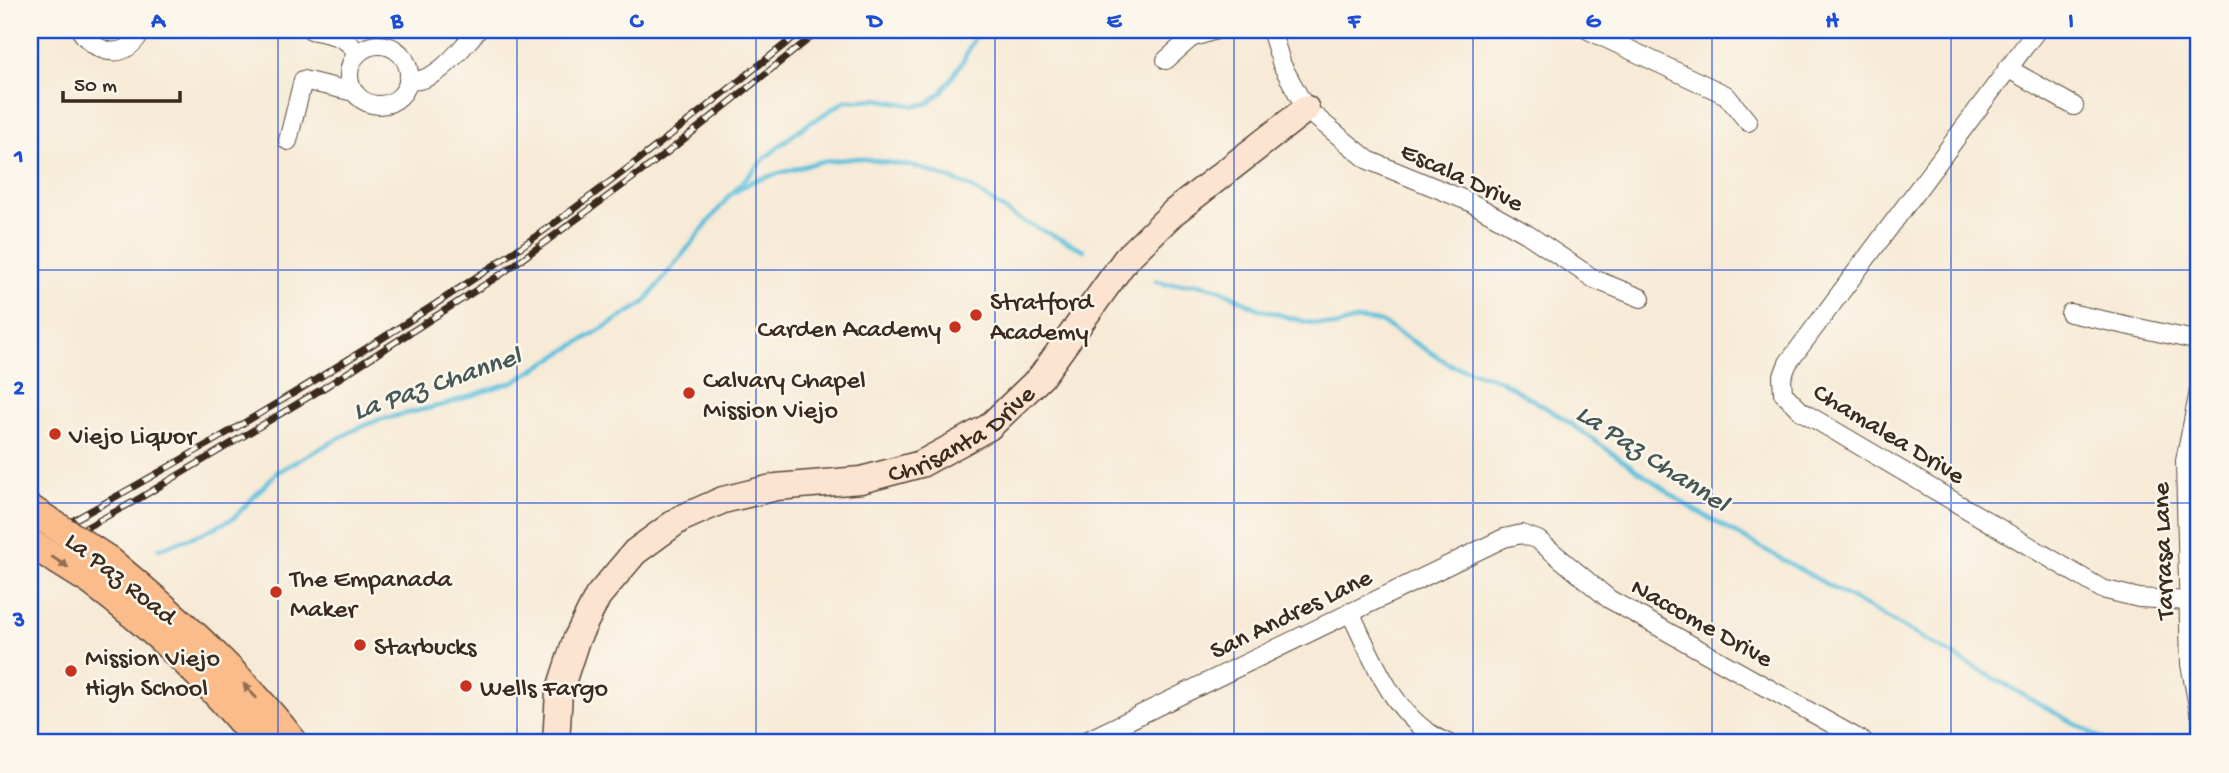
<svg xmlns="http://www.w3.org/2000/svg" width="2229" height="773" font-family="'Gochi Hand',sans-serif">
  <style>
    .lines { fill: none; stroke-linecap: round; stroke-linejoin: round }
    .stream { stroke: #5dbfdb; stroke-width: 4.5 }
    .street-casing { stroke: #57473a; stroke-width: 20 }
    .secondary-casing { stroke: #57473a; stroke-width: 29 }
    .primary-casing { stroke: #57473a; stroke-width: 31 }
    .street { stroke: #fff; stroke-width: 18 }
    .secondary { stroke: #fde4d1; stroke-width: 26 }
    .primary { stroke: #fabc8b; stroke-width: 28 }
    .rail-casing { stroke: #3b2a1e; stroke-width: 7 }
    .rail { stroke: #fbf7ec; stroke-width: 4.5; stroke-dasharray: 13; stroke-linecap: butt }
    .primary-bridge-casing { stroke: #57473a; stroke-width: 31; stroke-linecap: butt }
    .primary-bridge { stroke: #fabc8b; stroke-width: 28 }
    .oneway { fill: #916c4f }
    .grid { fill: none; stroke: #1d4ed8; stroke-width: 2; stroke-opacity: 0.55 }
    .poi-dot { fill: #c8321e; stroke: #fbf7ec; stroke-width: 2.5 }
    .labels { text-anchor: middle; stroke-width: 5; stroke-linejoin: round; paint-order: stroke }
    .street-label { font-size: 26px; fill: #3b2a1e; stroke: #fbf7ec }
    .poi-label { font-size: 26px; fill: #3b2a1e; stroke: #fbf7ec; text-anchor: start }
    .water-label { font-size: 28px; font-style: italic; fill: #455757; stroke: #fbf7ec }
    .neatline { fill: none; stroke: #1d4ed8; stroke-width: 2.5 }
    .grid-label { font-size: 23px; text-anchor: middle; font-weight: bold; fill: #1d4ed8 }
  </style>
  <rect width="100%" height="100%" fill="#fbf7ec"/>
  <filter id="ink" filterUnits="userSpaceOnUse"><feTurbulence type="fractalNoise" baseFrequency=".0143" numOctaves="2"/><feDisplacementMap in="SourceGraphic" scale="14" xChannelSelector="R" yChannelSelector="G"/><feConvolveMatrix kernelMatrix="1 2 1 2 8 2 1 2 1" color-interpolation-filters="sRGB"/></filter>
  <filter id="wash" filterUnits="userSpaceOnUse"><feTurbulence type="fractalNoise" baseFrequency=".00686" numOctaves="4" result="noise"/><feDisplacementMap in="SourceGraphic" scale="28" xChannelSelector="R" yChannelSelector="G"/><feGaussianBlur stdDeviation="1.57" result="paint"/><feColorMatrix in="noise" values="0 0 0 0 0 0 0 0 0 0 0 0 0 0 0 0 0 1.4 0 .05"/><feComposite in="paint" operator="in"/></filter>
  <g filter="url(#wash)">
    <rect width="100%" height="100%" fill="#f7ead6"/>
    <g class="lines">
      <g class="stream">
        <polyline points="734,191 765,158 799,130 845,101 877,99 917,106 929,103 942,92 963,61 978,30"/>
        <polyline points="1156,281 1166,284 1199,284 1219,289 1259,309 1306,322 1335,326 1358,319 1381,322 1451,365 1500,380 1561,417 1691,508 2109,743"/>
        <polyline points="159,549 203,533 234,518 277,472 352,431 378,420 443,405 515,381 643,304 730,195 753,181 818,162 858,158 918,167 969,186 1018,219 1084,250"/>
        <polyline points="30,613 40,607"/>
      </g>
    </g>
  </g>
  <g filter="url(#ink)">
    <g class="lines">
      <defs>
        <g id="street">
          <path d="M80 30C99 56 126 61 142 30"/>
          <path d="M311 30C328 34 349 36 357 54"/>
          <polyline points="1271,30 1282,65 1306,109 1368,160 1470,202 1527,234 1594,279 1641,298"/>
          <polyline points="1588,30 1726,95 1748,122"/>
          <polyline points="2037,30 1788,363 1782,378 1783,393 1801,411 2102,589 2139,598 2188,601"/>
          <circle cx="379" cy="75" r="30"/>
          <polyline points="1166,60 1191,38 1216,30"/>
          <polyline points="2007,68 2074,106"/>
          <path d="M408 81C438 83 459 50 478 30"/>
          <polyline points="288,141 303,80 354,92"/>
          <polyline points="2070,313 2199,341"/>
          <polyline points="2199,391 2185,461 2190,664 2199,711"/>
          <path d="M1350 612C1373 659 1395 722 1448 743"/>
          <polyline points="1082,743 1504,538 1522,534 1538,540 1609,599 1866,743"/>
        </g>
        <g id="secondary">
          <path id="s1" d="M556 743 559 692 576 640 598 596 635 552 680 519 723 500 776 487 861 480 921 464 989 427 1041 377 1126 259 1174 212 1306 109"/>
          <polyline points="2198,743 2199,743"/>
        </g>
        <g id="primary">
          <path d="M108 560C175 616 240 673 294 743"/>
          <path d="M91 581C154 628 210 681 259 743"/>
        </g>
      </defs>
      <use href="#street" class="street-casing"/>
      <use href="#secondary" class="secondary-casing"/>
      <use href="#primary" class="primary-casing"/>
      <use href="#street" class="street"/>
      <use href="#secondary" class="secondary"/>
      <use href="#primary" class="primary"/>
      <defs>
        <g id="rail">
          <path d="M30 544C189 458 346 365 496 264 602 192 702 110 803 30"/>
          <polyline points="30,558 135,501 322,389 503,273 664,155 820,30"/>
        </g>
      </defs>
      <use href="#rail" class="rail-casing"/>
      <use href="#rail" class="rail"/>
      <defs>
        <g id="primary-bridge">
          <polyline points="30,509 108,560"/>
          <polyline points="30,543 91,581"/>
        </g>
      </defs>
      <use href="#primary-bridge" class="primary-bridge-casing"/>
      <use href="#primary-bridge" class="primary-bridge"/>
    </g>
    <defs><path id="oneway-solid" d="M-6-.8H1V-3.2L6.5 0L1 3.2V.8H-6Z" transform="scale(1.75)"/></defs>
    <g class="oneway">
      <use href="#oneway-solid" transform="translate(60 562) rotate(33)"/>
      <use href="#oneway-solid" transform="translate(250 691) rotate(-132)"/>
    </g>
  </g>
  <path class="grid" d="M278 30V743M517 30V743M756 30V743M995 30V743M1234 30V743M1473 30V743M1712 30V743M1951 30V743M30 270H2199M30 503H2199"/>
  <g class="poi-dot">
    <circle cx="976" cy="315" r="7"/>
    <circle cx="955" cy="327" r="7"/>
    <circle cx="689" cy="393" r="7"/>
    <circle cx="55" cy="434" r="7"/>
    <circle cx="276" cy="592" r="7"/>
    <circle cx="360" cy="645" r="7"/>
    <circle cx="71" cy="671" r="7"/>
    <circle cx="466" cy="686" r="7"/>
  </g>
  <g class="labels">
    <g class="street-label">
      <text transform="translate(1463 175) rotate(25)" y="9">Escala Drive</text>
      <text dy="9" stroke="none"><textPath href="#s1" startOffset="567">Chrisanta Drive</textPath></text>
      <text transform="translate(1890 432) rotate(31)" y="9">Chamalea Drive</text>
      <text transform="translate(2161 551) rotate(-92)" y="9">Tarrasa Lane</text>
      <text transform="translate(122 577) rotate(38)" y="9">La Paz Road</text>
      <text transform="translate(1290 612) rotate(-26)" y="9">San Andres Lane</text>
      <text transform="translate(1703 621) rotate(29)" y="9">Naccome Drive</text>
    </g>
    <g class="poi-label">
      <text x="990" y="309">Stratford<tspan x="990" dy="30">Academy</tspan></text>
      <text x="941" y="336" text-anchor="end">Carden Academy</text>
      <text x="703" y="387">Calvary Chapel<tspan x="703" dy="30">Mission Viejo</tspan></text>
      <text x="69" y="443">Viejo Liquor</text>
      <text x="290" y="586">The Empanada<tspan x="290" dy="30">Maker</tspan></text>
      <text x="374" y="654">Starbucks</text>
      <text x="85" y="665">Mission Viejo<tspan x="85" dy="30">High School</tspan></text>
      <text x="480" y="695">Wells Fargo</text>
    </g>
    <g class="water-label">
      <text transform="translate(436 381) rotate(-19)" y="10">La Paz Channel</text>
      <text transform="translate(1654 456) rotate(33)" y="10">La Paz Channel</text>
    </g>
  </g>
  <rect width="2229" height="773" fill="none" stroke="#fbf7ec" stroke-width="77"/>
  <path d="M63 91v10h117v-10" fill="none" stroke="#3b2a1e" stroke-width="3.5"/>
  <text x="74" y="91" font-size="21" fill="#3b2a1e" stroke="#fbf7ec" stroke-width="5" paint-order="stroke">50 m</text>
  <rect x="38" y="38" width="2152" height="696" class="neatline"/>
  <g class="grid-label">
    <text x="158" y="27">A</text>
    <text x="397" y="27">B</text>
    <text x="636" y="27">C</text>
    <text x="875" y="27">D</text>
    <text x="1114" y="27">E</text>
    <text x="1354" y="27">F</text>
    <text x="1593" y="27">G</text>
    <text x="1832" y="27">H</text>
    <text x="2071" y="27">I</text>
    <text x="19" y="162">1</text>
    <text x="19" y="394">2</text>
    <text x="19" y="626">3</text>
  </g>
</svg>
